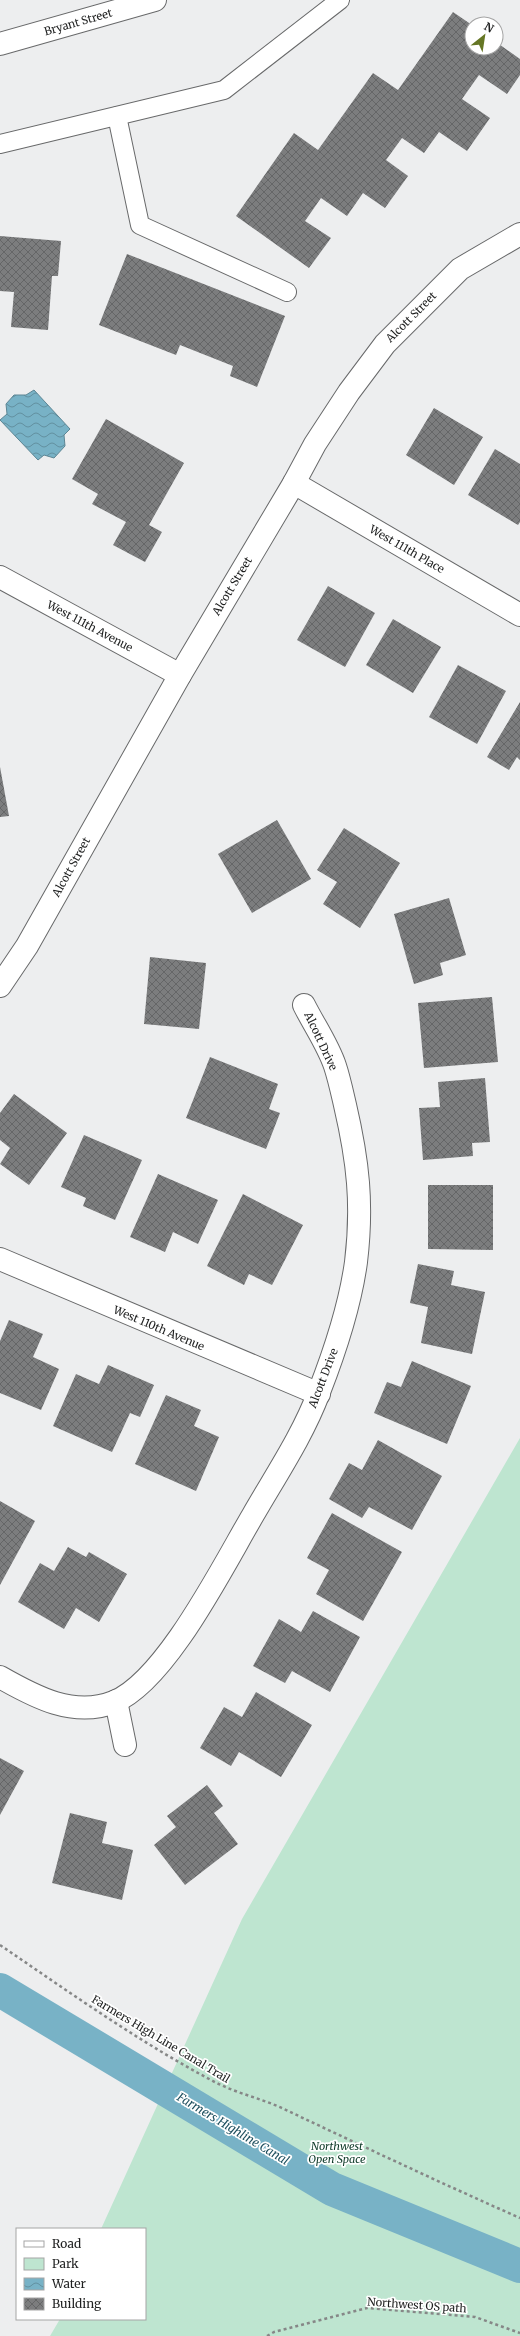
<svg xmlns="http://www.w3.org/2000/svg" width="520" height="2336" font-family="Merriweather,serif">
  <style>
    .green { fill: #bee5d0 }
    .water { fill: url(#water-waves); stroke: #5d8694 }
    .lines { fill: none; stroke-linecap: round; stroke-linejoin: round }
    .canal { stroke: #78b2c6; stroke-width: 34 }
    .building { fill: url(#building-cross-hatch) }
    .lane-casing { stroke: #68696a; stroke-width: 20 }
    .street-casing { stroke: #68696a; stroke-width: 24 }
    .path { stroke: #868787; stroke-width: 2.5; stroke-dasharray: 3 3; stroke-linecap: butt }
    .lane { stroke: #fff; stroke-width: 18 }
    .street { stroke: #fff; stroke-width: 22 }
    .labels { text-anchor: middle; stroke-width: 3.5; stroke-linejoin: round; paint-order: stroke }
    .street-label { font-size: 11px; fill: #1e1f1f; stroke: #fff }
    .park-label { font-size: 11px; font-style: italic; fill: #0f3b29; stroke: #fff }
    .water-label { font-size: 12px; font-style: italic; fill: #205160; stroke: #fff }
  </style>
  <defs>
    <pattern id="water-waves" width="16" height="10" patternUnits="userSpaceOnUse"><rect width="16" height="10" fill="#78b2c6"/><path d="M0 5q4-4 8 0t8 0" fill="none" stroke="#6290a0"/></pattern>
    <pattern id="building-cross-hatch" width="8" height="8" patternUnits="userSpaceOnUse"><rect width="8" height="8" fill="#7c7d7e"/><path d="M0 0l8 8M0 8l8-8" fill="none" stroke="#656667"/></pattern>
  </defs>
  <rect width="100%" height="100%" fill="#edeeef"/>
  <polygon class="green" points="520,1438 520,2336 50,2336 60,2319 145,2319 145,2229 101,2229 242,1919"/>
  <polygon class="water" points="34,390 70,429 64,435 65,446 54,458 44,455 38,460 0,420 7,414 6,404 14,395 26,395"/>
  <g class="lines">
    <polyline class="canal" points="0,1990 332,2189 520,2266"/>
  </g>
  <g class="building">
    <polygon points="453,12 472,25 472,48 496,48 496,42 520,59 520,75 507,94 479,75 462,99 490,118 467,151 439,132 424,153 402,138 386,160 408,176 385,208 363,193 347,216 321,198 305,221 331,238 309,268 236,216 294,133 318,150 373,73 398,90"/>
    <polygon points="0,236 61,241 58,276 52,276 48,330 11,327 14,292 0,291"/>
    <polygon points="127,254 285,316 257,387 230,376 233,366 180,345 176,355 99,325"/>
    <polygon points="434,408 483,437 454,485 406,455"/>
    <polygon points="106,419 184,463 149,525 162,532 145,562 113,545 126,522 92,504 98,494 72,479"/>
    <polygon points="495,449 520,464 520,522 518,525 468,495"/>
    <polygon points="328,586 375,613 345,667 297,640"/>
    <polygon points="393,619 441,647 413,693 366,665"/>
    <polygon points="458,665 506,691 477,744 429,717"/>
    <polygon points="520,702 520,760 517,757 509,770 487,757"/>
    <polygon points="0,767 9,816 0,817"/>
    <polygon points="277,820 311,879 252,913 218,854"/>
    <polygon points="344,828 400,863 360,928 323,904 337,882 317,870"/>
    <polygon points="449,898 466,955 440,963 443,975 414,984 394,914"/>
    <polygon points="150,957 206,963 199,1029 144,1024"/>
    <polygon points="492,997 498,1062 424,1068 418,1003"/>
    <polygon points="210,1057 278,1084 269,1109 280,1113 266,1149 186,1118"/>
    <polygon points="485,1078 490,1142 472,1143 473,1156 423,1160 419,1108 440,1107 438,1082"/>
    <polygon points="14,1094 67,1133 29,1185 0,1164 10,1148 0,1140 0,1113"/>
    <polygon points="84,1135 142,1160 115,1220 83,1206 86,1198 61,1187"/>
    <polygon points="158,1174 218,1200 198,1244 173,1232 165,1252 130,1237"/>
    <polygon points="428,1185 493,1185 493,1250 428,1249"/>
    <polygon points="243,1194 303,1225 272,1285 249,1274 244,1285 207,1266"/>
    <polygon points="418,1264 454,1271 451,1285 485,1292 472,1354 421,1343 428,1307 410,1303"/>
    <polygon points="9,1320 43,1334 33,1357 59,1369 41,1410 0,1393 0,1341"/>
    <polygon points="412,1361 471,1386 447,1444 374,1413 387,1382 401,1387"/>
    <polygon points="108,1365 154,1385 140,1417 130,1413 112,1452 53,1426 76,1374 99,1384"/>
    <polygon points="166,1395 201,1410 194,1426 219,1437 196,1491 135,1464"/>
    <polygon points="378,1440 442,1476 412,1530 369,1507 362,1518 329,1499 349,1463 362,1470"/>
    <polygon points="0,1501 35,1521 0,1585"/>
    <polygon points="332,1513 402,1552 363,1621 316,1594 329,1570 307,1558"/>
    <polygon points="68,1547 86,1557 89,1552 127,1574 99,1622 76,1608 64,1629 18,1602 40,1563 54,1571"/>
    <polygon points="313,1611 360,1637 330,1692 292,1671 285,1683 253,1666 279,1619 301,1632"/>
    <polygon points="256,1692 312,1725 281,1777 239,1752 231,1766 200,1748 224,1707 242,1717"/>
    <polygon points="0,1758 24,1771 0,1815"/>
    <polygon points="207,1785 223,1806 214,1813 238,1844 185,1885 154,1845 176,1827 167,1816"/>
    <polygon points="70,1813 107,1822 102,1843 133,1850 122,1900 52,1883"/>
  </g>
  <g class="lines">
    <defs>
      <g id="lane">
        <polyline points="117,116 140,225 287,292"/>
        <polyline points="0,144 224,90 340,0"/>
      </g>
      <g id="street">
        <polyline points="0,44 155,0"/>
        <polyline points="294,483 520,615"/>
        <polyline points="0,577 180,675"/>
        <polyline points="0,986 27,946 180,675 294,483 315,444 349,392 385,344 460,269 520,234"/>
        <polyline points="0,1259 319,1394"/>
        <path d="M0 1677C35 1697 74 1718 114 1702 166 1681 224 1564 253 1515 276 1475 303 1435 319 1392 335 1351 350 1306 356 1262 363 1204 358 1161 345 1105 342 1092 339 1078 335 1066 328 1045 314 1025 304 1005"/>
        <polyline points="116,1701 125,1745"/>
      </g>
    </defs>
    <use href="#lane" class="lane-casing"/>
    <use href="#street" class="street-casing"/>
    <g class="path">
      <path d="M0 1945C69 1992 138 2041 211 2080 234 2093 261 2098 284 2109 362 2146 441 2183 520 2218"/>
      <polyline points="267,2336 274,2332 367,2308 475,2317 520,2333"/>
    </g>
    <use href="#lane" class="lane"/>
    <use href="#street" class="street"/>
  </g>
  <g class="labels">
    <g class="street-label">
      <text transform="translate(78 22) rotate(-16)" y="4">Bryant Street</text>
      <text transform="translate(411 317) rotate(-45)" y="4">Alcott Street</text>
      <text transform="translate(407 549) rotate(30)" y="4">West 111th Place</text>
      <text transform="translate(232 586) rotate(-59)" y="4">Alcott Street</text>
      <text transform="translate(90 626) rotate(28)" y="4">West 111th Avenue</text>
      <text transform="translate(71 867) rotate(-61)" y="4">Alcott Street</text>
      <text transform="translate(321 1041) rotate(65)" y="4">Alcott Drive</text>
      <text transform="translate(159 1328) rotate(23)" y="4">West 110th Avenue</text>
      <text transform="translate(323 1378) rotate(-69)" y="4">Alcott Drive</text>
      <text transform="translate(161 2039) rotate(31)" y="4">Farmers High Line Canal Trail</text>
      <text transform="translate(417 2305) rotate(4)" y="4">Northwest OS path</text>
    </g>
    <g class="park-label">
      <text x="337" y="2150">Northwest<tspan x="337" dy="13">Open Space</tspan></text>
    </g>
    <g class="water-label">
      <text transform="translate(233 2129) rotate(31)" y="4">Farmers Highline Canal</text>
    </g>
  </g>
  <rect x="16" y="2228" width="130" height="92" fill="#ffffff" stroke="#a5a5a5"/>
  <rect x="24" y="2241" width="20" height="6" fill="#ffffff" stroke="#a5a5a5"/>
  <text x="52" y="2248" font-size="12" fill="#1e1f1f">Road</text>
  <rect x="24" y="2258" width="20" height="12" fill="#bee5d0" stroke="#a5a5a5"/>
  <text x="52" y="2268" font-size="12" fill="#1e1f1f">Park</text>
  <rect x="24" y="2278" width="20" height="12" fill="url(#water-waves)" stroke="#a5a5a5"/>
  <text x="52" y="2288" font-size="12" fill="#1e1f1f">Water</text>
  <rect x="24" y="2298" width="20" height="12" fill="url(#building-cross-hatch)" stroke="#a5a5a5"/>
  <text x="52" y="2308" font-size="12" fill="#1e1f1f">Building</text>
  <g transform="translate(484 36) rotate(30)"><circle r="19" fill="#ffffff" stroke="#a5a5a5"/>
  <path d="M0-3L7 15L0 10L-7 15Z" fill="#657624"/>
  <text y="-6" font-size="11" font-weight="bold" text-anchor="middle" fill="#1e1f1f">N</text>
  </g>
</svg>
